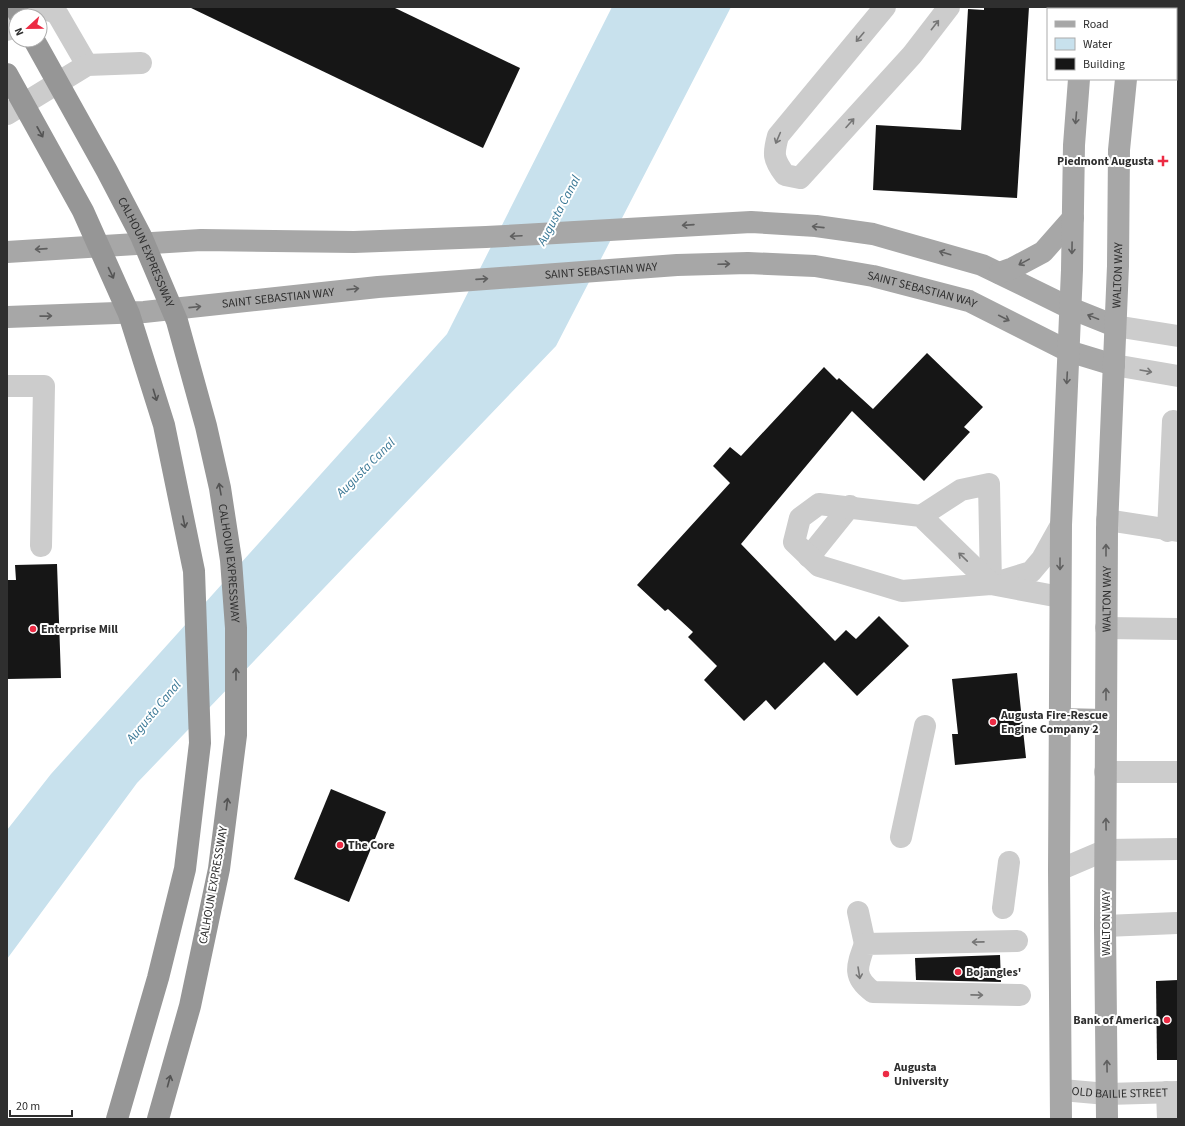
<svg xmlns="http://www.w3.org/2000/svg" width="1185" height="1126" font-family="'Source Sans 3',sans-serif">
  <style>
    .water { fill: #c8e1ed }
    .building { fill: #161616 }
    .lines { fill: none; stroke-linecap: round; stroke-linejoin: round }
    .minor { stroke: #ccc; stroke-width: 22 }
    .major { stroke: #a7a7a7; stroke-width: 22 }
    .highway { stroke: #969696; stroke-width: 22 }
    .highway-bridge { stroke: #969696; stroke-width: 22 }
    .oneway { stroke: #767676 }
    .oneway2 { stroke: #5f5f5f }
    .oneway3 { stroke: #535353 }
    .poi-dot { fill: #ec2b44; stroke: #fff; stroke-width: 1.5 }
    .labels { text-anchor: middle; stroke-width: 4; stroke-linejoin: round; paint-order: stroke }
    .poi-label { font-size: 12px; font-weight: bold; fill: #2f2f2f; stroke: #fff; text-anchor: start }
    .street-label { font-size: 12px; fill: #2f2f2f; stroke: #fff }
    .water-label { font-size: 13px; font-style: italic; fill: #397795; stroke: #fff }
  </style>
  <rect width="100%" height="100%" fill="#fff"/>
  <polygon class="water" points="612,7 731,7 556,346 137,783 7,959 7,830 51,774 447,334"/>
  <g class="building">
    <polygon points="189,7 393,7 520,68 483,148"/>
    <polygon points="984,7 1029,7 1017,198 873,190 876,125 961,130 968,9 984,10"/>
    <polygon points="927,353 983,407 964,427 970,432 924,481 852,411 741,544 835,641 846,630 856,639 879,616 909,646 857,696 824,662 775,710 766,700 744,721 704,680 717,666 688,637 693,632 668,609 665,611 637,585 730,483 713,466 730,447 741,456 824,367 837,380 839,378 873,409"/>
    <polygon points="57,564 61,678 7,679 7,580 16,580 15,565"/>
    <polygon points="1017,673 1026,758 955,765 952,734 958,734 952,679"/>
    <polygon points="331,789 386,812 349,902 294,879"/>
    <polygon points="1000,955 1001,982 916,980 915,958"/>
    <polygon points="1178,980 1178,1060 1157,1060 1156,981"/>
  </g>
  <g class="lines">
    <g class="minor">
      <path d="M885 7 778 136C773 154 773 159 785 175L800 178 912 55 949 7"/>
      <path d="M32 16C42 10 48 7 58 15L87 65"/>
      <polyline points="7,30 16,25"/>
      <polyline points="7,114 87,65 141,63"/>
      <polyline points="1115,326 1178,336"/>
      <polyline points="1114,365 1178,376"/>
      <polyline points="7,386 44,386 41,546"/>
      <polyline points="921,516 961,490 989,484 991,584"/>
      <polyline points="1107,520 1178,531"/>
      <polyline points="1168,531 1173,421"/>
      <polyline points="809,557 850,506"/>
      <polyline points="995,583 1031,572 1042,559 1061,525"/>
      <polyline points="991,584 921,516 819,504 800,518 794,542 819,566 902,591 991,584 1060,597"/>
      <polyline points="1106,628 1178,629"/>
      <polyline points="1105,772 1178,772"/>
      <polyline points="901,837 925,726"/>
      <polyline points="1059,870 1106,850 1178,849"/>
      <polyline points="1003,908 1009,862"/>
      <polyline points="858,912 865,944"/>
      <polyline points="1105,926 1177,923"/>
      <path d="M1017 941 865 944C857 966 852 977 873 992L1020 995"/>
      <path id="s1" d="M1062 1090 1107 1094 1178 1092"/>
      <polyline points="1167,1092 1168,1119"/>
    </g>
    <g class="major">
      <polyline points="1085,9 1085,7"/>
      <polyline points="1132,9 1132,7"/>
      <polyline points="7,252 201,240 354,242 486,237 751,222 816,226 873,234 982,265 1070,308 1115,326"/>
      <polyline points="999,273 1013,268 1043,252 1073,218"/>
      <path id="s2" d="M7 317 144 312 378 287 677 265 748 263 815 266 873 276 969 301 1068 351 1114 365"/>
      <polyline points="1060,719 1105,720"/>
      <polyline points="1061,1119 1059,870 1061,525 1072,270 1074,145 1079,79"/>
      <path id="s3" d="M1107 1119 1105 926 1107 528 1118 266 1119 150 1126 79"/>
    </g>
    <polyline class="highway" points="15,7 20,16"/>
    <g class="highway-bridge">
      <path id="s4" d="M34 40 107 171 141 236 177 321 206 426 220 488 231 560 236 628V735L219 869 190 1006 158 1119"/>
      <polyline points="7,74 83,211 129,314 164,425 194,571 200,743 185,869 158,978 117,1119"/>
    </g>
  </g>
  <defs><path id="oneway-shaft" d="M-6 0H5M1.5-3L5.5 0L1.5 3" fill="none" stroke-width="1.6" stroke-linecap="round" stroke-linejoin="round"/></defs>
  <g class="oneway">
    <use href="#oneway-shaft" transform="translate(935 25) rotate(-52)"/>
    <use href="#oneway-shaft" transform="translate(860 37) rotate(130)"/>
    <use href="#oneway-shaft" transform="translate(850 123) rotate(-48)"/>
    <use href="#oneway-shaft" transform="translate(778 138) rotate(113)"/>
    <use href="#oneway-shaft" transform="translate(1146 371) rotate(10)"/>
    <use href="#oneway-shaft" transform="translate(963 557) rotate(-136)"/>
    <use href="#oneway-shaft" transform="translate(978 942) rotate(179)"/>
    <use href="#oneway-shaft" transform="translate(859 973) rotate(81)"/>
    <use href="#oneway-shaft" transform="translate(977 995) rotate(1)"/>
  </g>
  <g class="oneway2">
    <use href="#oneway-shaft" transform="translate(1076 118) rotate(95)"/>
    <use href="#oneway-shaft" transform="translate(688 225) rotate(176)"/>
    <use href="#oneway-shaft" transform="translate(818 227) rotate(-174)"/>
    <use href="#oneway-shaft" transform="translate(516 236) rotate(177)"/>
    <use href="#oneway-shaft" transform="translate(1072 248) rotate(91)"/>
    <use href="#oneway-shaft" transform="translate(41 249) rotate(176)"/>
    <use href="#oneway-shaft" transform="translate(945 253) rotate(-163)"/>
    <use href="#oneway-shaft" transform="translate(1024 262) rotate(151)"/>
    <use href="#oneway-shaft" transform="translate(724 264) rotate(-2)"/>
    <use href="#oneway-shaft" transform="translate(482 279) rotate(-4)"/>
    <use href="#oneway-shaft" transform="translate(353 289) rotate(-6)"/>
    <use href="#oneway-shaft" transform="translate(195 307) rotate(-6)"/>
    <use href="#oneway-shaft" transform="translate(46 316) rotate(-1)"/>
    <use href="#oneway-shaft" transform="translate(1093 317) rotate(-158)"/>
    <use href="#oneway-shaft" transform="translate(1004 318) rotate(27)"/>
    <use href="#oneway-shaft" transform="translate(1067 378) rotate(93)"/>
    <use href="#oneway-shaft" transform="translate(1106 550) rotate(-90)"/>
    <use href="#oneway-shaft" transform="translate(1060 564) rotate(90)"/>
    <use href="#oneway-shaft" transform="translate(1106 694) rotate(-90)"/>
    <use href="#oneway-shaft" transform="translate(1106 824) rotate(-91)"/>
    <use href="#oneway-shaft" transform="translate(1107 1066) rotate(-91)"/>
  </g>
  <g class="oneway3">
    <use href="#oneway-shaft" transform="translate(40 132) rotate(61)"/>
    <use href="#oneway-shaft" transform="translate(111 273) rotate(65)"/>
    <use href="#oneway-shaft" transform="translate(155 395) rotate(73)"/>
    <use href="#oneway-shaft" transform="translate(220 489) rotate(-100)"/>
    <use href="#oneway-shaft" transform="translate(184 522) rotate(79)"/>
    <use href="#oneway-shaft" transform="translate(236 674) rotate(-90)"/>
    <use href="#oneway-shaft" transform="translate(227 804) rotate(-83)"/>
    <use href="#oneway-shaft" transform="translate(169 1081) rotate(-75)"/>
  </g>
  <g class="poi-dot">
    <path d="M1161 155h4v4h4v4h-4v4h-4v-4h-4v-4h4z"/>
    <circle cx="33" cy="629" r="4"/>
    <circle cx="993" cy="722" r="4"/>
    <circle cx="340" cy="845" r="4"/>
    <circle cx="958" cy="972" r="4"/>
    <circle cx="1167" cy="1020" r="4"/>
    <circle cx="886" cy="1074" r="4"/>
  </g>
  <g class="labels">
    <g class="poi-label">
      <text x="1154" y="165" text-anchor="end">Piedmont Augusta</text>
      <text x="41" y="633">Enterprise Mill</text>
      <text x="1001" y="719">Augusta Fire-Rescue<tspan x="1001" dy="14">Engine Company 2</tspan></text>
      <text x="348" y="849">The Core</text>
      <text x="966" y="976">Bojangles'</text>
      <text x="1159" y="1024" text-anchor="end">Bank of America</text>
      <text x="894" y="1071">Augusta<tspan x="894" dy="14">University</tspan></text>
    </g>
    <g class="street-label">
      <text dy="4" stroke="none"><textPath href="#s4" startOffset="240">CALHOUN EXPRESSWAY</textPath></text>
      <text dy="4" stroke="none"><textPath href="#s2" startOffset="596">SAINT SEBASTIAN WAY</textPath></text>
      <text dy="4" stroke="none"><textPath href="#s3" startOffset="844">WALTON WAY</textPath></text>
      <text dy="4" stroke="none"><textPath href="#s2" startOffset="920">SAINT SEBASTIAN WAY</textPath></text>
      <text dy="4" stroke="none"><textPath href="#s2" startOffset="272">SAINT SEBASTIAN WAY</textPath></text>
      <text dy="4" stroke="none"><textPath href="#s4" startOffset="564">CALHOUN EXPRESSWAY</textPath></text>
      <text dy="4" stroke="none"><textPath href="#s3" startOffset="520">WALTON WAY</textPath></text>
      <text transform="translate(213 885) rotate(-80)" y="4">CALHOUN EXPRESSWAY</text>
      <text transform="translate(1106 923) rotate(-90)" y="4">WALTON WAY</text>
      <text dy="4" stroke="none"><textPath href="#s1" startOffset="58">OLD BAILIE STREET</textPath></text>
    </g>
    <g class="water-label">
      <text transform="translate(558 210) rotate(-62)" y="5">Augusta Canal</text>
      <text transform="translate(365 467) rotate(-45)" y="5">Augusta Canal</text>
      <text transform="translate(153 711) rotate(-50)" y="5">Augusta Canal</text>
    </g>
  </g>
  <rect width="1185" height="1126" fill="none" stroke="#2f2f2f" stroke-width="16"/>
  <rect x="1047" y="8" width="130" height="72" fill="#ffffff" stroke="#acacac"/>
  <rect x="1055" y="21" width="20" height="6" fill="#a7a7a7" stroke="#acacac"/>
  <text x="1083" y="28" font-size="12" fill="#2f2f2f">Road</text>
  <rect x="1055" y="38" width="20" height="12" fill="#c8e1ed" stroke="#acacac"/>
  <text x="1083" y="48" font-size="12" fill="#2f2f2f">Water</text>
  <rect x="1055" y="58" width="20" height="12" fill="#161616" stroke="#acacac"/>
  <text x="1083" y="68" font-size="12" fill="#2f2f2f">Building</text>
  <g transform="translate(28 28) rotate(248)"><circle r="19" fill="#ffffff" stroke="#acacac"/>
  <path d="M0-3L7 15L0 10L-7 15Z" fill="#ec2b44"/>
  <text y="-6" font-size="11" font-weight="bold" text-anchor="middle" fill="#2f2f2f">N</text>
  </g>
  <path d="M10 1110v6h62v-6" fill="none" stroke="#2f2f2f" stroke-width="2"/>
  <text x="16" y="1110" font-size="12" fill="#2f2f2f" stroke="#ffffff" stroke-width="3" paint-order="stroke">20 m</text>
</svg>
